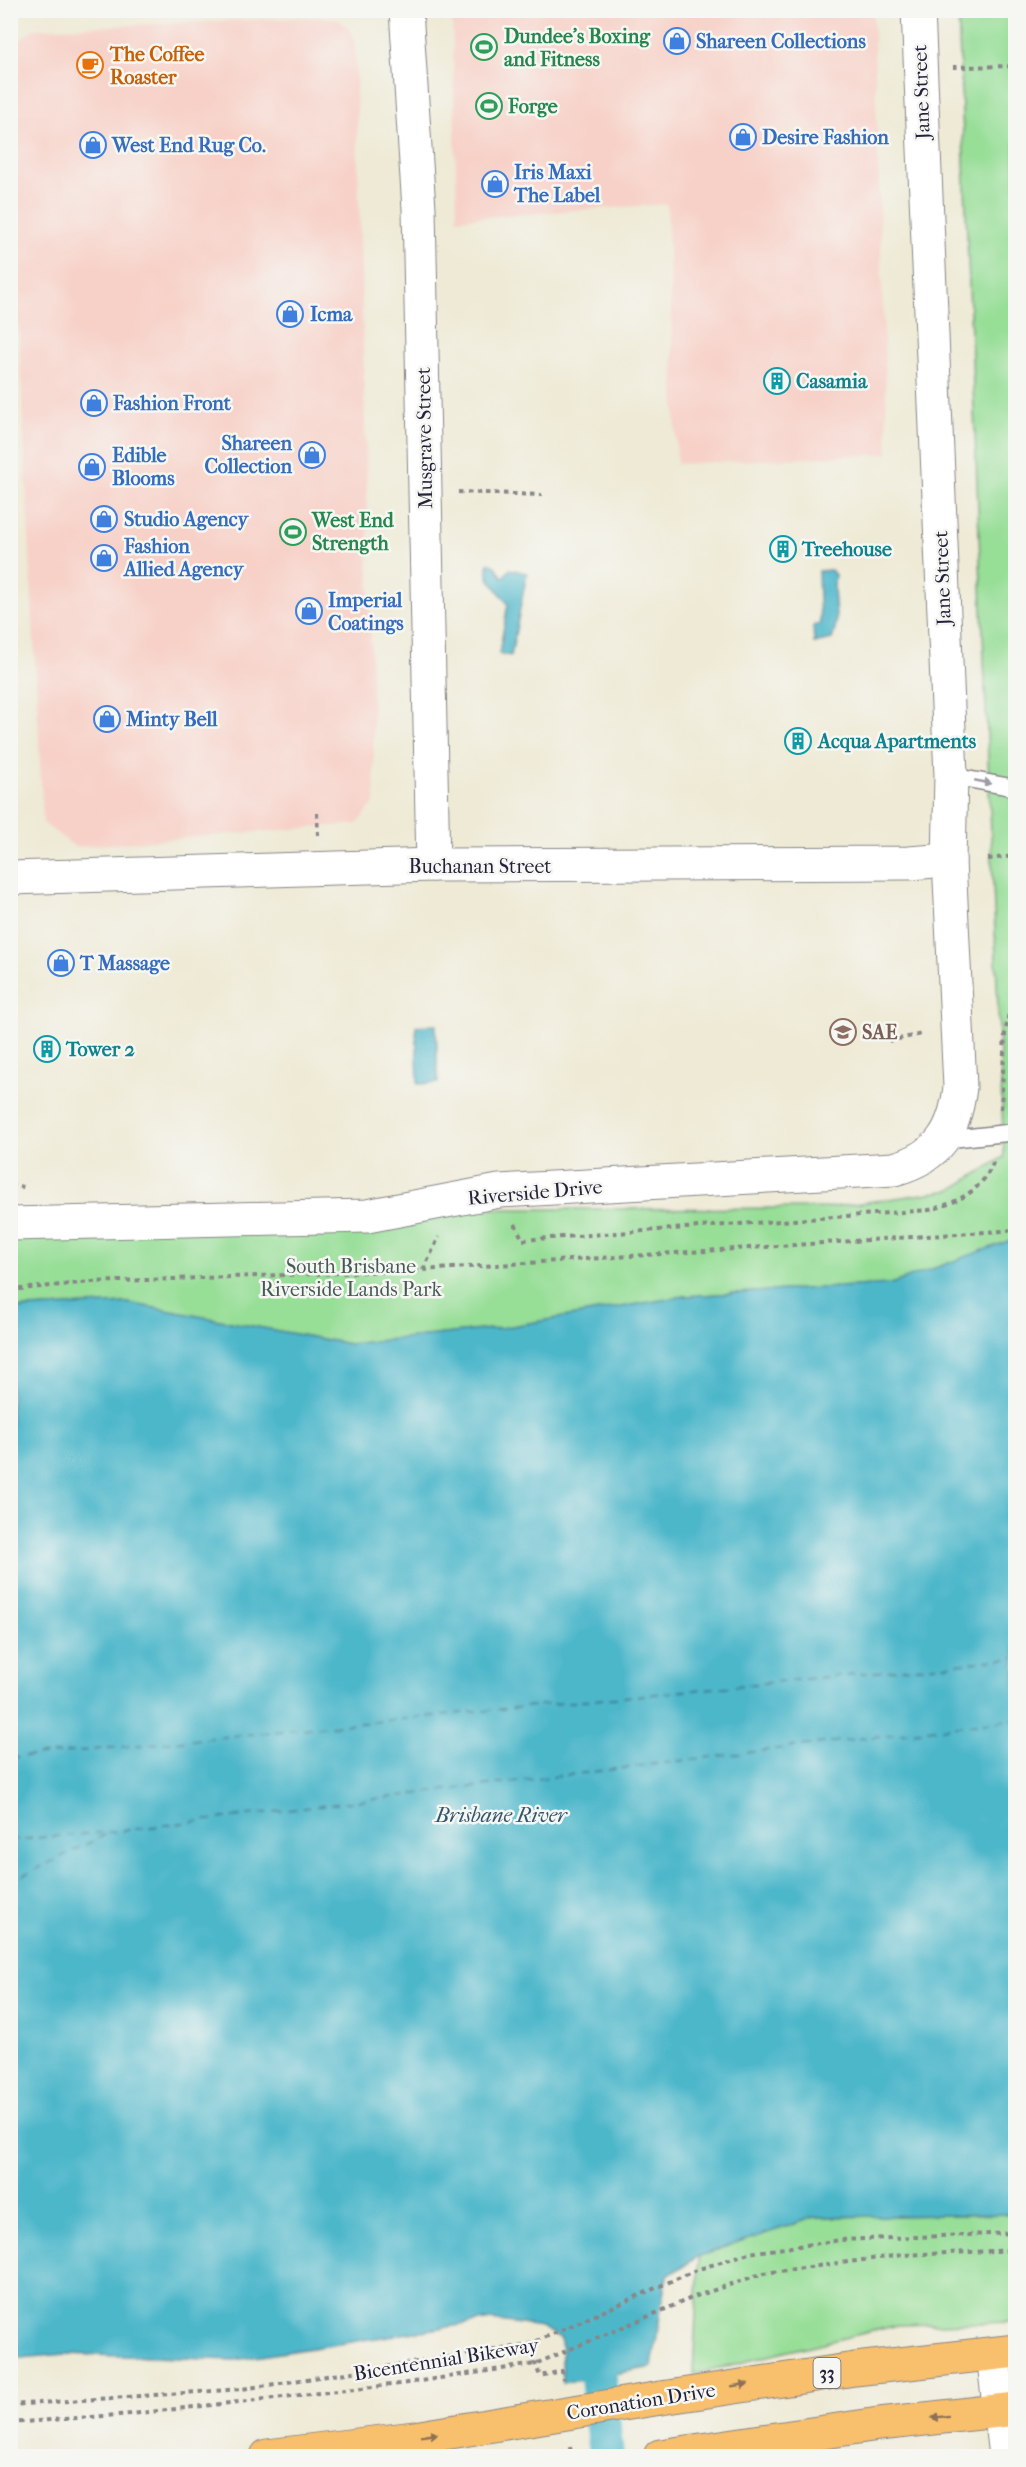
<svg xmlns="http://www.w3.org/2000/svg" width="1026" height="2467" font-family="'IM FELL French Canon',serif">
  <style>
    .built { fill: #f7d1c8 }
    .green { fill: #97de97; stroke: #5c8069; stroke-width: 1.5 }
    .water { fill: #4db7ca; stroke: #386c82; stroke-width: 1.5 }
    .lines { fill: none; stroke-linecap: round; stroke-linejoin: round }
    .canal { stroke: #4db7ca; stroke-width: 36 }
    .ferry { stroke: #31566d; stroke-width: 1.5; stroke-dasharray: 8 6; stroke-linecap: butt }
    .lane-casing { stroke: #888688; stroke-width: 19 }
    .street-casing { stroke: #888688; stroke-width: 35 }
    .highway-casing { stroke: #888688; stroke-width: 35 }
    .path { stroke: #888688; stroke-width: 4; stroke-dasharray: 4.5 4.5; stroke-linecap: butt }
    .lane { stroke: #fff; stroke-width: 16 }
    .street { stroke: #fff; stroke-width: 33 }
    .highway { stroke: #f8bf6c; stroke-width: 33 }
    .highway-bridge-casing { stroke: #888688; stroke-width: 35; stroke-linecap: butt }
    .highway-bridge { stroke: #f8bf6c; stroke-width: 33 }
    .oneway { fill: #9c9ca7 }
    .oneway2 { fill: #8d7054 }
    .labels { text-anchor: middle; stroke-width: 5; stroke-linejoin: round; paint-order: stroke }
    .shield { fill: #f6f6f2; stroke: #626272; stroke-width: 1.5 }
    .shield-label { font-size: 18px; font-weight: bold; fill: #22223b }
    .leisure-label { font-size: 20px; font-weight: bold; fill: #27864d; stroke: #f6f6f2; text-anchor: start }
    .shop-label { font-size: 20px; font-weight: bold; fill: #366cbe; stroke: #f6f6f2; text-anchor: start }
    .food-label { font-size: 20px; font-weight: bold; fill: #c56008; stroke: #f6f6f2; text-anchor: start }
    .street-label { font-size: 20px; fill: #22223b; stroke: #f6f6f2 }
    .culture-label { font-size: 20px; font-weight: bold; fill: #0d838f; stroke: #f6f6f2; text-anchor: start }
    .education-label { font-size: 20px; font-weight: bold; fill: #785e54; stroke: #f6f6f2; text-anchor: start }
    .park-label { font-size: 20px; fill: #455a57; stroke: #f6f6f2 }
    .water-label { font-size: 21px; font-style: italic; fill: #31566d; stroke: #f6f6f2 }
  </style>
  <rect width="100%" height="100%" fill="#f6f6f2"/>
  <filter id="ink" filterUnits="userSpaceOnUse"><feTurbulence type="fractalNoise" baseFrequency=".0167" numOctaves="2"/><feDisplacementMap in="SourceGraphic" scale="12" xChannelSelector="R" yChannelSelector="G"/><feConvolveMatrix kernelMatrix="1 2 1 2 8 2 1 2 1" color-interpolation-filters="sRGB"/></filter>
  <filter id="wash" filterUnits="userSpaceOnUse"><feTurbulence type="fractalNoise" baseFrequency=".008" numOctaves="4" result="noise"/><feDisplacementMap in="SourceGraphic" scale="24" xChannelSelector="R" yChannelSelector="G"/><feGaussianBlur stdDeviation="1.35" result="paint"/><feColorMatrix in="noise" values="0 0 0 0 0 0 0 0 0 0 0 0 0 0 0 0 0 1.4 0 .05"/><feComposite in="paint" operator="in"/></filter>
  <g filter="url(#wash)">
    <rect width="100%" height="100%" fill="#eeead5"/>
    <g class="built">
      <polygon points="452,11 873,11 888,454 677,464 667,204 457,219"/>
      <polygon points="323,17 337,19 351,31 355,43 375,802 357,824 75,847 43,823 11,178 11,52 13,45 34,29"/>
    </g>
    <g class="green">
      <polygon points="958,11 1015,11 1015,1240 891,1284 685,1296 501,1328 349,1344 128,1303 11,1309 11,1211 826,1208 951,1190 1004,1157"/>
      <polygon points="1015,2214 1015,2322 898,2325 693,2374 699,2256 815,2217"/>
    </g>
    <g class="water">
      <polygon points="488,563 496,566 503,578 510,569 527,573 511,656 499,654 508,604 488,577"/>
      <path d="M831 570 835 575C831 596 841 620 832 639L814 643 813 626 820 624 818 571Z"/>
      <polygon points="436,1025 438,1083 418,1084 416,1026"/>
      <polygon points="1011,1240 1015,1240 1015,2214 815,2217 699,2256 669,2275 665,2283 652,2367 563,2383 561,2338 541,2327 492,2320 235,2360 65,2354 11,2359 11,1309 128,1303 349,1344 501,1328 685,1296 891,1284"/>
    </g>
    <g class="lines">
      <polyline class="canal" points="598,2377 606,2456"/>
      <g class="ferry">
        <polyline points="10,1758 1016,1658"/>
        <polyline points="10,1840 112,1832 1016,1719"/>
        <polyline points="10,1882 111,1832"/>
      </g>
    </g>
  </g>
  <g filter="url(#ink)">
    <g class="lines">
      <defs>
        <g id="lane">
          <polyline points="951,776 1016,788"/>
          <polyline points="942,1140 1016,1132"/>
        </g>
        <g id="street">
          <polyline points="406,10 419,209 433,865"/>
          <polyline points="10,878 433,865 909,863 949,860"/>
          <path d="M10 1224 367 1216 499 1191 894 1169C939 1157 955 1131 960 1087L949 860 951 776 918 10"/>
          <polyline points="993,2354 1005,2456"/>
        </g>
        <g id="highway">
          <polyline points="661,2398 855,2369 1016,2351"/>
          <polyline points="267,2456 414,2438 517,2421"/>
          <polyline points="660,2456 879,2424 1016,2409"/>
        </g>
      </defs>
      <use href="#lane" class="lane-casing"/>
      <use href="#street" class="street-casing"/>
      <use href="#highway" class="highway-casing"/>
      <g class="path">
        <polyline points="953,67 1016,66"/>
        <polyline points="458,492 542,495"/>
        <polyline points="317,813 318,835"/>
        <polyline points="988,859 1016,856"/>
        <polyline points="889,1041 922,1034"/>
        <polyline points="1001,1109 1005,1034 1016,975"/>
        <polyline points="10,1185 24,1187"/>
        <path d="M515 1224 523 1240 929 1210C957 1203 984 1190 994 1160"/>
        <polyline points="423,1270 439,1237"/>
        <polyline points="10,1290 91,1282 423,1270 1016,1230"/>
        <polyline points="528,2345 540,2376 562,2371 563,2380"/>
        <polyline points="10,2405 242,2389 528,2345 696,2270 749,2253 841,2240 1016,2233"/>
        <polyline points="10,2423 131,2414 400,2384 535,2364 694,2297 764,2273 902,2255 1016,2250"/>
        <polyline points="570,2447 571,2456"/>
      </g>
      <use href="#lane" class="lane"/>
      <use href="#street" class="street"/>
      <use href="#highway" class="highway"/>
      <defs>
        <polyline id="highway-bridge" points="517,2421 661,2398"/>
      </defs>
      <use href="#highway-bridge" class="highway-bridge-casing"/>
      <use href="#highway-bridge" class="highway-bridge"/>
    </g>
    <defs><path id="oneway-solid" d="M-6-.8H1V-3.2L6.5 0L1 3.2V.8H-6Z" transform="scale(1.5)"/></defs>
    <use class="oneway" href="#oneway-solid" transform="translate(983 782) rotate(11)"/>
    <g class="oneway2">
      <use href="#oneway-solid" transform="translate(740 2385) rotate(-9)"/>
      <use href="#oneway-solid" transform="translate(940 2417) rotate(173)"/>
      <use href="#oneway-solid" transform="translate(429 2435) rotate(-9)"/>
    </g>
  </g>
  <defs>
    <symbol id="shop-ring" viewBox="-11 -11 22 22"><circle r="9.5" fill="#f6f6f2" stroke="#3f7fe0" stroke-width="1.5"/><path d="M-5-2.5h2.3a2.7 3.5 0 0 1 5.4 0H5L5.5 6h-11ZM-1.5-2.5h3a1.5 2.3 0 0 0-3 0Z" fill="#3f7fe0"/></symbol>
    <symbol id="stadium-ring" viewBox="-11 -11 22 22"><circle r="9.5" fill="#f6f6f2" stroke="#2e9e5b" stroke-width="1.5"/><path d="M0-5a6.5 5 0 1 0 0 10a6.5 5 0 1 0 0-10ZM-3.5-1.8h7v3.6h-7Z" fill="#2e9e5b"/></symbol>
    <symbol id="cafe-ring" viewBox="-11 -11 22 22"><circle r="9.5" fill="#f6f6f2" stroke="#e8710a" stroke-width="1.5"/><path d="M-5.5-4.5H6V0H3Q3 3.5 0 3.5H-2.5Q-5.5 3.5-5.5 0ZM3-3.2v2h1.7v-2ZM-6 4.5H4V6H-6Z" fill="#e8710a"/></symbol>
    <symbol id="building-ring" viewBox="-11 -11 22 22"><circle r="9.5" fill="#f6f6f2" stroke="#0f9aa8" stroke-width="1.5"/><path d="M-4-6H4V6H1V3H-1V6H-4ZM-2.5-4.3h1.7v1.8h-1.7ZM.8-4.3h1.7v1.8H.8ZM-2.5-1h1.7V.8h-1.7ZM.8-1h1.7V.8H.8Z" fill="#0f9aa8"/></symbol>
    <symbol id="university-ring" viewBox="-11 -11 22 22"><circle r="9.5" fill="#f6f6f2" stroke="#8d6e63" stroke-width="1.5"/><path d="M0-5L7-2L0 1L-7-2ZM-4 1L0 2.5L4 1V4Q0 6-4 4Z" fill="#8d6e63"/></symbol>
  </defs>
  <g fill-rule="evenodd">
    <use href="#shop-ring" x="662" y="26" width="30" height="30"/>
    <use href="#stadium-ring" x="469" y="32" width="30" height="30"/>
    <use href="#cafe-ring" x="75" y="50" width="30" height="30"/>
    <use href="#stadium-ring" x="474" y="91" width="30" height="30"/>
    <use href="#shop-ring" x="728" y="122" width="30" height="30"/>
    <use href="#shop-ring" x="78" y="130" width="30" height="30"/>
    <use href="#shop-ring" x="480" y="169" width="30" height="30"/>
    <use href="#shop-ring" x="275" y="299" width="30" height="30"/>
    <use href="#building-ring" x="762" y="366" width="30" height="30"/>
    <use href="#shop-ring" x="79" y="388" width="30" height="30"/>
    <use href="#shop-ring" x="297" y="440" width="30" height="30"/>
    <use href="#shop-ring" x="77" y="452" width="30" height="30"/>
    <use href="#shop-ring" x="89" y="504" width="30" height="30"/>
    <use href="#stadium-ring" x="278" y="517" width="30" height="30"/>
    <use href="#building-ring" x="768" y="534" width="30" height="30"/>
    <use href="#shop-ring" x="89" y="543" width="30" height="30"/>
    <use href="#shop-ring" x="294" y="596" width="30" height="30"/>
    <use href="#shop-ring" x="92" y="704" width="30" height="30"/>
    <use href="#building-ring" x="783" y="726" width="30" height="30"/>
    <use href="#shop-ring" x="46" y="948" width="30" height="30"/>
    <use href="#university-ring" x="828" y="1017" width="30" height="30"/>
    <use href="#building-ring" x="32" y="1034" width="30" height="30"/>
  </g>
  <g class="labels">
    <rect class="shield" x="813.5" y="2358" width="27" height="30" rx="4.5"/>
    <g class="shield-label">
      <text x="827" y="2379">33</text>
    </g>
    <g class="leisure-label">
      <text x="504" y="43">Dundee’s Boxing<tspan x="504" dy="23">and Fitness</tspan></text>
      <text x="508" y="113">Forge</text>
      <text x="312" y="527">West End<tspan x="312" dy="23">Strength</tspan></text>
    </g>
    <g class="shop-label">
      <text x="696" y="48">Shareen Collections</text>
      <text x="762" y="144">Desire Fashion</text>
      <text x="112" y="152">West End Rug Co.</text>
      <text x="514" y="179">Iris Maxi<tspan x="514" dy="23">The Label</tspan></text>
      <text x="310" y="321">Icma</text>
      <text x="113" y="410">Fashion Front</text>
      <text x="292" y="450" text-anchor="end">Shareen<tspan x="292" dy="23">Collection</tspan></text>
      <text x="112" y="462">Edible<tspan x="112" dy="23">Blooms</tspan></text>
      <text x="124" y="526">Studio Agency</text>
      <text x="124" y="553">Fashion<tspan x="124" dy="23">Allied Agency</tspan></text>
      <text x="328" y="607">Imperial<tspan x="328" dy="23">Coatings</tspan></text>
      <text x="126" y="726">Minty Bell</text>
      <text x="80" y="970">T Massage</text>
    </g>
    <g class="food-label">
      <text x="110" y="61">The Coffee<tspan x="110" dy="23">Roaster</tspan></text>
    </g>
    <g class="street-label">
      <text transform="translate(921 92) rotate(-92)" y="7">Jane Street</text>
      <text transform="translate(424 438) rotate(-91)" y="7">Musgrave Street</text>
      <text transform="translate(942 578) rotate(-92)" y="7">Jane Street</text>
      <text x="480" y="873">Buchanan Street</text>
      <text transform="translate(535 1192) rotate(-5)" y="7">Riverside Drive</text>
      <text transform="translate(446 2359) rotate(-9)" y="7">Bicentennial Bikeway</text>
      <text transform="translate(641 2401) rotate(-9)" y="7">Coronation Drive</text>
    </g>
    <g class="culture-label">
      <text x="796" y="388">Casamia</text>
      <text x="802" y="556">Treehouse</text>
      <text x="818" y="748">Acqua Apartments</text>
      <text x="66" y="1056">Tower 2</text>
    </g>
    <g class="education-label">
      <text x="862" y="1039">SAE</text>
    </g>
    <g class="park-label">
      <text x="351" y="1273">South Brisbane<tspan x="351" dy="23">Riverside Lands Park</tspan></text>
    </g>
    <g class="water-label">
      <text x="501" y="1822">Brisbane River</text>
    </g>
  </g>
  <rect width="1026" height="2467" fill="none" stroke="#f6f6f2" stroke-width="36"/>
</svg>
